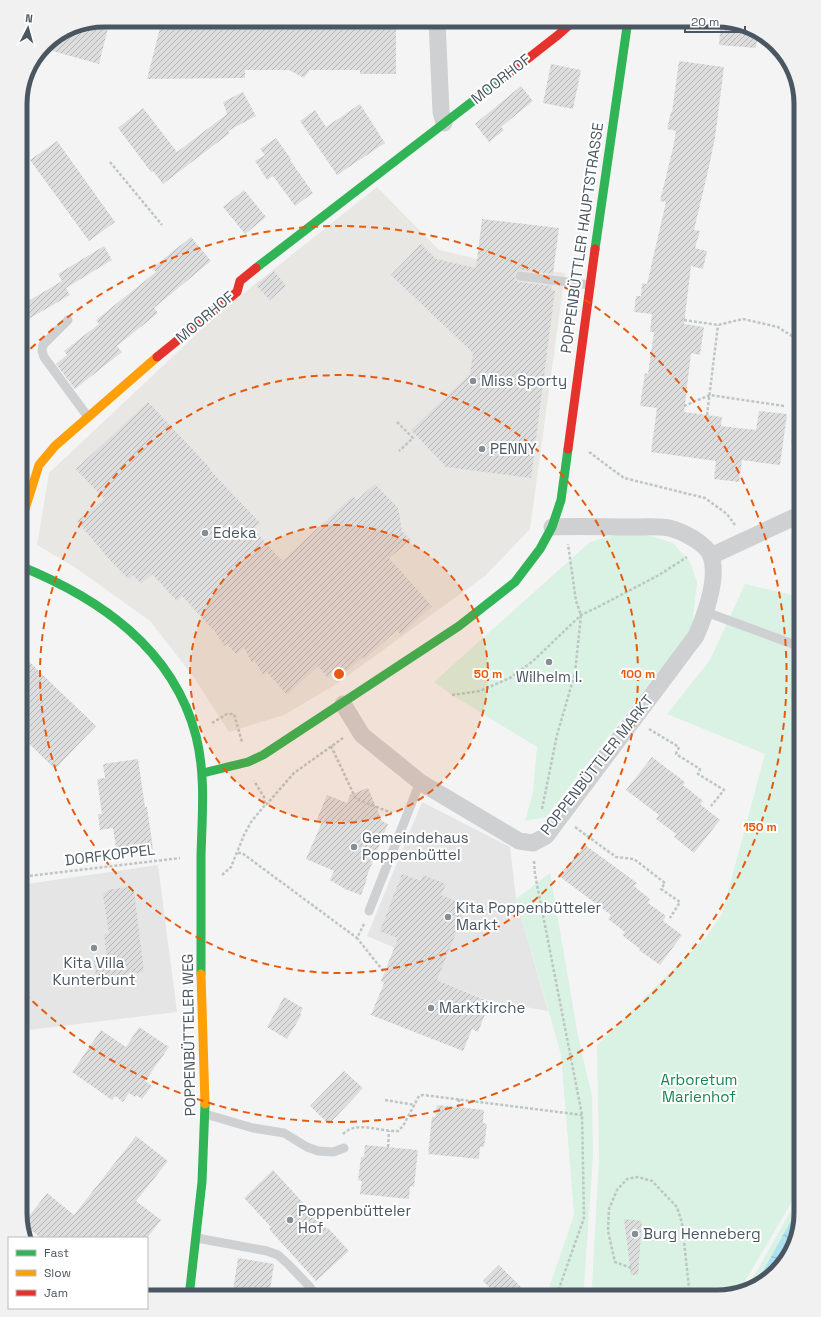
<svg xmlns="http://www.w3.org/2000/svg" width="821" height="1317" font-family="'Space Grotesk',sans-serif">
  <style>
    .commercial { fill: #e8e7e3 }
    .education { fill: #e6e5e6 }
    .green { fill: #d9f2e3 }
    .water { fill: url(#water-ripples) }
    .building { fill: url(#building-hatch) }
    .lines { fill: none; stroke-linecap: round; stroke-linejoin: round }
    .path { stroke: #bcc7c4; stroke-width: 2.5; stroke-dasharray: 3 2; stroke-linecap: butt }
    .lane { stroke: #ced0d2; stroke-width: 9 }
    .street { stroke: #ced0d2; stroke-width: 17 }
    .fast { stroke: #30b455; stroke-width: 9 }
    .slow { stroke: #ff9f0a; stroke-width: 9 }
    .jam { stroke: #e5322d; stroke-width: 9 }
    .ring { fill: none; stroke: #e8590c; stroke-width: 2; stroke-dasharray: 7 5 }
    .poi-dot { fill: #868d94; stroke: #fff; stroke-width: 1.5 }
    .labels { text-anchor: middle; stroke-width: 4; stroke-linejoin: round; paint-order: stroke }
    .street-label { font-size: 15px; fill: #4a5661; stroke: #fff }
    .poi-label { font-size: 15px; fill: #4a5661; stroke: #fff; text-anchor: start }
    .park-label { font-size: 15px; fill: #17864f; stroke: #fff }
    .rim { fill: none; stroke: #4a5661; stroke-width: 5 }
    .centre { fill: #e8590c; stroke: #fff; stroke-width: 2 }
    .ring-label { font-size: 12px; text-anchor: middle; font-weight: bold; fill: #e8590c; stroke: #fff; stroke-width: 4; stroke-linejoin: round; paint-order: stroke }
  </style>
  <defs>
    <pattern id="water-ripples" width="26" height="14" patternUnits="userSpaceOnUse"><rect width="26" height="14" fill="#aee2f0"/><path d="M2 4q2-2 4 0t4 0M15 11q2-2 4 0t4 0" fill="none" stroke="#90bac6"/></pattern>
    <pattern id="building-hatch" width="6" height="6" patternUnits="userSpaceOnUse"><rect width="6" height="6" fill="#ddddde"/><path d="M-1 1l2-2M0 6l6-6M5 7l2-2" fill="none" stroke="#b5b6b7"/></pattern>
  </defs>
  <rect width="100%" height="100%" fill="#f4f4f4"/>
  <polygon class="commercial" points="377,187 439,250 513,267 565,273 530,529 485,576 335,685 284,715 229,732 193,676 150,621 76,568 37,545 49,473 220,312"/>
  <g class="education">
    <polygon points="422,802 510,847 516,899 548,1011 490,1001 407,968 406,970 388,963 395,948 367,936"/>
    <polygon points="158,865 177,1012 20,1031 20,885"/>
  </g>
  <g class="green">
    <polygon points="625,532 648,535 673,543 690,562 697,582 692,628 546,817 525,821 533,792 537,747 452,695 434,682 590,542"/>
    <polygon points="745,584 801,597 801,1186 739,1292 717,1297 594,1297 592,1285 599,1160 597,1045 706,937 722,914 765,754 667,714 710,660"/>
    <polygon points="550,873 578,1036 592,1096 593,1155 584,1286 587,1297 546,1297 574,1215 561,1054 516,899"/>
    <polygon points="801,1193 801,1214 787,1260 755,1288 746,1290"/>
  </g>
  <polygon class="water" points="801,1203 801,1214 787,1260 753,1289"/>
  <g class="building">
    <polygon points="104,20 110,20 99,64 42,48 45,44 72,26"/>
    <polygon points="162,20 396,20 396,74 360,74 360,70 310,70 304,78 289,70 245,70 245,78 147,79"/>
    <polygon points="721,20 758,32 756,48 719,45"/>
    <polygon points="679,61 724,67 715,138 708,171 694,230 700,231 695,248 707,251 703,269 691,266 684,324 704,327 700,355 691,353 684,412 722,417 721,426 756,430 759,411 787,414 780,465 742,460 739,482 714,479 716,461 651,452 657,408 640,406 645,373 648,374 654,332 650,332 652,314 634,312 636,296 641,296 642,283 647,284 666,202 660,201 673,148 676,131 667,129 671,112 672,112"/>
    <polygon points="551,64 581,70 573,109 543,103"/>
    <polygon points="521,86 533,101 501,127 504,130 489,142 475,124"/>
    <polygon points="243,92 256,116 228,131 230,133 163,184 153,171 151,172 118,128 143,108 177,152 227,114 223,102"/>
    <polygon points="360,104 385,143 337,175 300,121 315,110 326,127"/>
    <polygon points="276,138 291,159 290,160 313,193 295,206 273,176 267,180 255,161 265,155 260,149"/>
    <polygon points="57,141 115,222 89,241 30,160"/>
    <polygon points="244,190 266,217 245,234 223,207"/>
    <polygon points="482,219 559,228 553,274 520,270 516,272 514,276 516,280 519,282 552,286 551,290 555,290 531,478 446,467 411,430 470,374 473,353 391,275 421,244 436,259 476,268"/>
    <polygon points="191,237 211,261 154,308 158,313 117,346 122,352 75,389 56,364 67,355 64,351 99,324 96,320 156,272 152,268"/>
    <polygon points="104,246 112,260 66,288 70,295 20,324 20,306 62,281 58,274"/>
    <polygon points="274,271 286,286 270,300 256,285"/>
    <polygon points="148,402 210,468 209,469 260,523 253,529 282,561 353,496 357,500 375,484 398,508 402,531 411,540 389,558 432,606 401,635 397,630 365,659 363,657 344,674 339,668 328,678 318,666 287,695 267,672 263,675 254,660 252,663 244,647 236,654 227,644 224,646 214,630 213,630 182,596 177,601 152,574 141,584 133,575 128,579 109,559 77,521 104,499 76,469"/>
    <polygon points="20,653 96,726 55,769 20,735"/>
    <polygon points="652,757 685,782 683,785 703,801 700,804 720,820 694,853 674,837 676,834 656,819 659,815 626,790"/>
    <polygon points="138,759 145,807 147,807 153,849 117,854 113,828 100,830 98,814 102,814 97,779 105,778 103,764"/>
    <polygon points="368,788 382,821 388,824 366,878 367,879 361,895 345,889 330,880 334,871 306,859 322,822 317,819 327,795 347,803 350,795"/>
    <polygon points="585,845 637,883 634,886 650,899 648,903 666,916 663,921 682,935 660,965 639,950 640,949 622,935 625,932 608,919 611,915 559,876"/>
    <polygon points="402,874 421,881 423,875 446,884 441,895 467,906 437,980 490,1002 478,1032 472,1029 463,1051 371,1015 384,983 381,981 397,941 397,938 380,931"/>
    <polygon points="128,887 134,891 144,972 110,977 109,975 96,976 94,960 107,959 104,934 109,934 103,895 107,890"/>
    <polygon points="284,997 303,1008 300,1014 302,1014 287,1039 267,1027"/>
    <polygon points="139,1027 169,1047 145,1081 152,1086 142,1099 136,1095 135,1097 129,1093 123,1102 115,1096 112,1100 72,1072 101,1030 126,1047"/>
    <polygon points="344,1071 363,1088 329,1124 310,1106"/>
    <polygon points="437,1105 484,1110 483,1123 487,1124 484,1147 480,1147 479,1159 428,1154 432,1117 435,1117"/>
    <polygon points="136,1136 168,1161 136,1201 161,1220 147,1238 41,1238 23,1224 47,1193 74,1215"/>
    <polygon points="365,1145 418,1150 414,1187 410,1186 409,1199 360,1194 362,1181 358,1180 361,1157 364,1157"/>
    <polygon points="273,1170 327,1229 328,1228 349,1251 316,1281 269,1229 271,1227 244,1198"/>
    <polygon points="624,1219 642,1221 638,1275 631,1275"/>
    <polygon points="238,1258 274,1264 269,1297 232,1297"/>
    <polygon points="499,1265 531,1297 499,1297 483,1281"/>
  </g>
  <g class="lines">
    <g class="path">
      <polyline points="110,162 162,225"/>
      <polyline points="684,320 718,325 743,319 778,327 801,342"/>
      <polyline points="796,378 801,372"/>
      <polyline points="684,406 710,395 784,406"/>
      <polyline points="707,415 718,325"/>
      <polyline points="397,422 413,438 399,451"/>
      <polyline points="589,452 624,478 705,498 727,514 735,525"/>
      <polyline points="452,695 480,691 510,678 533,661 581,615 598,607 659,575 687,557"/>
      <polyline points="212,723 227,714 234,714 242,742"/>
      <polyline points="649,729 679,747 676,754 700,769 698,774 724,790 711,806"/>
      <polyline points="331,746 356,799 392,813"/>
      <polyline points="266,805 294,773 343,738"/>
      <polyline points="542,809 557,735 575,673 581,615 576,601 568,544"/>
      <polyline points="575,827 616,857 634,859 665,883 661,889 680,902 670,918"/>
      <polyline points="238,853 242,853 357,938"/>
      <polyline points="534,861 535,874 582,1115 584,1218 556,1297"/>
      <polyline points="222,875 231,867 244,835 251,822 265,805 264,797 254,781"/>
      <polyline points="20,877 180,858"/>
      <polyline points="364,924 357,938 384,972"/>
      <polyline points="385,1100 415,1105"/>
      <polyline points="458,1107 459,1099"/>
      <path d="M343 1134C357 1120 380 1132 398 1131L403 1126 419 1096 423 1095 582 1115"/>
      <polyline points="388,1147 389,1131"/>
      <polyline points="631,1268 615,1262 608,1231 609,1209 617,1190 627,1179 638,1177 652,1181 677,1207 682,1223 690,1297"/>
    </g>
    <g class="lane">
      <polyline points="520,276 590,285"/>
      <polyline points="68,320 43,345 42,351 44,357 88,417"/>
      <polyline points="800,392 796,443 801,456"/>
      <polyline points="706,612 801,647"/>
      <polyline points="369,911 420,782"/>
      <polyline points="205,1114 253,1128 284,1133 307,1147 318,1151 333,1152 344,1148"/>
      <polyline points="197,1238 267,1251 278,1255 289,1265 309,1286 317,1297"/>
    </g>
    <g class="street">
      <polyline points="437,20 441,112 444,123"/>
      <polyline points="711,556 801,514"/>
      <path d="M343 704 362 735 420 782 519 841 533 843 546 836 696 636C705 615 719 579 711 556 706 543 682 531 669 528 657 526 644 527 632 527 605 527 579 526 552 527"/>
    </g>
    <g class="fast">
      <polyline points="595,249 628,20"/>
      <polyline points="256,268 512,71"/>
      <path d="M20 566C99 598 173 648 196 736 206 775 202 816 201 856 201 895 201 934 201 974"/>
      <polyline points="203,773 248,762 263,755 459,626 515,582 540,549 552,527 561,500 568,449"/>
      <polyline points="189,1297 202,1182 205,1104"/>
    </g>
    <g class="slow">
      <polyline points="20,525 39,465 55,446 157,357"/>
      <polyline points="201,974 205,1104"/>
    </g>
    <g class="jam">
      <polyline points="512,71 558,35 575,20"/>
      <polyline points="157,357 237,292 240,281 256,268"/>
      <polyline points="568,449 595,249"/>
    </g>
  </g>
  <circle cx="339" cy="674" r="149" fill="#e8590c" fill-opacity=".12"/>
  <g class="ring">
    <circle cx="339" cy="674" r="149"/>
    <circle cx="339" cy="674" r="299"/>
    <path d="M22 357A448 448 0 1 1 22 991"/>
  </g>
  <g class="poi-dot">
    <circle cx="473" cy="381" r="4"/>
    <circle cx="482" cy="449" r="4"/>
    <circle cx="205" cy="533" r="4"/>
    <circle cx="549" cy="662" r="4"/>
    <circle cx="354" cy="847" r="4"/>
    <circle cx="448" cy="917" r="4"/>
    <circle cx="94" cy="948" r="4"/>
    <circle cx="431" cy="1008" r="4"/>
    <circle cx="290" cy="1220" r="4"/>
    <circle cx="635" cy="1234" r="4"/>
  </g>
  <g class="labels">
    <g class="street-label">
      <text transform="translate(501 79) rotate(-38)" y="5">MOORHOF</text>
      <text transform="translate(582 238) rotate(-82)" y="5">POPPENBÜTTLER HAUPTSTRASSE</text>
      <text transform="translate(205 317) rotate(-40)" y="5">MOORHOF</text>
      <text transform="translate(597 765) rotate(-52)" y="5">POPPENBÜTTLER MARKT</text>
      <text transform="translate(110 855) rotate(-7)" y="5">DORFKOPPEL</text>
      <text transform="translate(189 1035) rotate(-91)" y="5">POPPENBÜTTELER WEG</text>
    </g>
    <g class="poi-label">
      <text x="481" y="386">Miss Sporty</text>
      <text x="490" y="454">PENNY</text>
      <text x="213" y="538">Edeka</text>
      <text x="549" y="682" text-anchor="middle">Wilhelm I.</text>
      <text x="362" y="843">Gemeindehaus<tspan x="362" dy="17">Poppenbüttel</tspan></text>
      <text x="456" y="913">Kita Poppenbütteler<tspan x="456" dy="17">Markt</tspan></text>
      <text x="94" y="968" text-anchor="middle">Kita Villa<tspan x="94" dy="17">Kunterbunt</tspan></text>
      <text x="439" y="1013">Marktkirche</text>
      <text x="298" y="1216">Poppenbütteler<tspan x="298" dy="17">Hof</tspan></text>
      <text x="643" y="1239">Burg Henneberg</text>
    </g>
    <g class="park-label">
      <text x="699" y="1085">Arboretum<tspan x="699" dy="17">Marienhof</tspan></text>
    </g>
  </g>
  <path d="M0 0H821V1317H0ZM104 27H717A77 77 0 0 1 794 104V1213A77 77 0 0 1 717 1290H104A77 77 0 0 1 27 1213V104A77 77 0 0 1 104 27Z" fill="#f1f1f2" fill-rule="evenodd"/>
  <path class="rim" d="M104 27H717A77 77 0 0 1 794 104V1213A77 77 0 0 1 717 1290H104A77 77 0 0 1 27 1213V104A77 77 0 0 1 104 27Z"/>
  <circle cx="339" cy="674" r="6" class="centre"/>
  <g class="ring-label">
    <text x="488" y="678">50 m</text>
    <text x="638" y="678">100 m</text>
    <text x="760" y="831">150 m</text>
  </g>
  <rect x="8" y="1237" width="140" height="72" fill="#ffffff" stroke="#b7bbc0"/>
  <rect x="16" y="1250" width="20" height="6" fill="#30b455" stroke="#b7bbc0"/>
  <text x="44" y="1257" font-size="12" fill="#4a5661">Fast</text>
  <rect x="16" y="1270" width="20" height="6" fill="#ff9f0a" stroke="#b7bbc0"/>
  <text x="44" y="1277" font-size="12" fill="#4a5661">Slow</text>
  <rect x="16" y="1290" width="20" height="6" fill="#e5322d" stroke="#b7bbc0"/>
  <text x="44" y="1297" font-size="12" fill="#4a5661">Jam</text>
  <g transform="translate(28 28) rotate(6)" stroke="#ffffff" stroke-width="3" paint-order="stroke">
  <path d="M0-3L7 15L0 10L-7 15Z" fill="#4a5661"/>
  <text y="-6" font-size="11" font-weight="bold" text-anchor="middle" fill="#4a5661">N</text>
  </g>
  <path d="M685 26v6h60v-6" fill="none" stroke="#4a5661" stroke-width="2"/>
  <text x="691" y="26" font-size="12" fill="#4a5661" stroke="#ffffff" stroke-width="3" paint-order="stroke">20 m</text>
</svg>
